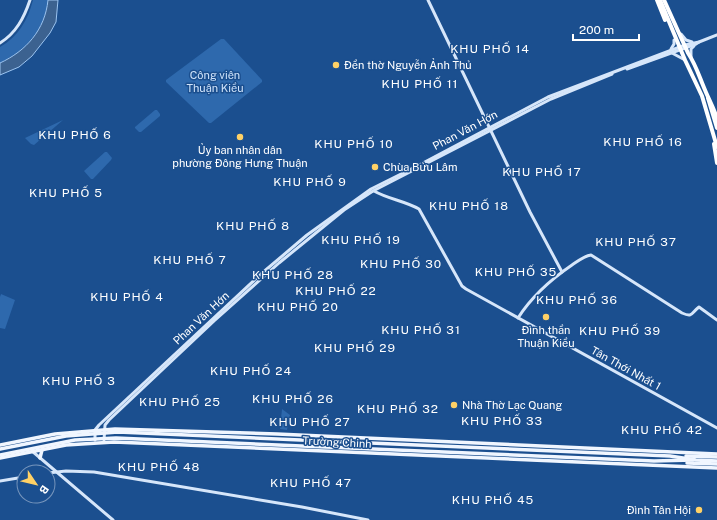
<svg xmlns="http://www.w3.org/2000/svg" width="717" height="520" font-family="'Public Sans',sans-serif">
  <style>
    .green { fill: #2e69ad }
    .water { fill: #3c6290; stroke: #9cc4f0 }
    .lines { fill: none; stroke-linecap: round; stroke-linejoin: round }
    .secondary { stroke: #d6e6fa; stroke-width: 3 }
    .primary { stroke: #f0f6ff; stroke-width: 3.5 }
    .highway { stroke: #fff; stroke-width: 4 }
    .poi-dot { fill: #ffd166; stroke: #1b4f8f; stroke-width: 1.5 }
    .labels { text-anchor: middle; stroke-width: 3; stroke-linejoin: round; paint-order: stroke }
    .poi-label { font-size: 11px; fill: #fff; stroke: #1b4f8f; text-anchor: start }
    .park-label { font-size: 11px; fill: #cfe3fa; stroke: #1b4f8f }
    .street-label { font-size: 11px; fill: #fff; stroke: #1b4f8f }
    .neighbourhood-label { font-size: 12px; letter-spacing: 1px; fill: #fff; stroke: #1b4f8f }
  </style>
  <rect width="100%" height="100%" fill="#1b4f8f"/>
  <g class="green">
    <path d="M33 0H48C45 30 26 51 0 63V47C18 37 28 20 33 0Z"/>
    <polygon points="221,39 224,39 262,80 262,82 211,123 209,123 166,82 166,80"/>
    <polygon points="155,110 157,110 160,114 160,116 141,132 139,132 135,128 135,127"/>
    <polygon points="63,120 34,145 31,144 25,138"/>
    <polygon points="105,152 107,152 112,158 111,160 93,179 91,179 84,171"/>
    <polygon points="1,294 15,300 5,329 0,328 0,297"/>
    <polygon points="282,409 290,415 287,430 280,429"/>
  </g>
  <path class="water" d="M48 0H58L56 22 50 33 32 56 19 67 0 75V63C26 51 45 30 48 0Z"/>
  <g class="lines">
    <g class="secondary">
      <polyline points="428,0 530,212 562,272"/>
      <polyline points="681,34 686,40 692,42"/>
      <path d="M0 43C16 33 24 18 30 0"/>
      <polyline points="671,49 674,44 674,40"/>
      <polyline points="672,53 685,60"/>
      <polyline points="691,57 691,49 694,46"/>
      <polyline points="627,69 696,44 699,42"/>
      <path d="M374 191C388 199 405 201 419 209L462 286 466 289 717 428"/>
      <path d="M518 318C532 296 550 280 572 265 578 261 584 256 591 255L682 313C693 318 691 313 699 307L717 320"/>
      <polyline points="95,440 95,430 99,425 261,274 307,235 371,189 421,164 548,97 685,45 699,42 717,35"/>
      <polyline points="104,440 105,425 109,420 214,321 279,263 344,210 373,191 551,99 612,74"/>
      <polyline points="32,451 113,520"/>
      <polyline points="48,473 66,471 94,472 302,507 368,520"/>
      <polyline points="0,481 24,477"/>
    </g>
    <g class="primary">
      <polyline points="0,445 55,434 115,429 277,434 717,454"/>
      <polyline points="0,449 66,436 118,432 670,456 696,460 717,461"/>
      <polyline points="0,455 75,440 116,438 654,461 693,460"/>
      <polyline points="686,456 717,457"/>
      <polyline points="0,458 66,445 114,442 717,468"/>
      <polyline points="40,458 42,450"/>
      <polyline points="687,463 717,464"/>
    </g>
    <g class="highway">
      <polyline points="657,0 665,20"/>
      <polyline points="660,0 685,60 702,96 717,147"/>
      <path d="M664 0 688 53C696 65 699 76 705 90 709 100 714 108 717 119"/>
      <polyline points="708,98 717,128"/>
      <polyline points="714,144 717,163"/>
    </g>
  </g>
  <g class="poi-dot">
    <circle cx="336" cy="65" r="4"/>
    <circle cx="240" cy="137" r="4"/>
    <circle cx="375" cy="167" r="4"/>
    <circle cx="546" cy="317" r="4"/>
    <circle cx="454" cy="405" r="4"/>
    <circle cx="699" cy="510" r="4"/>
  </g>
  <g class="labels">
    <g class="poi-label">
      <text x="344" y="69">Đền thờ Nguyễn Ảnh Thủ</text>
      <text x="240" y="154" text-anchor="middle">Ủy ban nhân dân<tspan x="240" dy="13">phường Đông Hưng Thuận</tspan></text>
      <text x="383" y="171">Chùa Bửu Lâm</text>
      <text x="546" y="334" text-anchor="middle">Đình thần<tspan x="546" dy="13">Thuận Kiều</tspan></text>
      <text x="462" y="409">Nhà Thờ Lạc Quang</text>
      <text x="691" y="514" text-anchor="end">Đình Tân Hội</text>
    </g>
    <g class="park-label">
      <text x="215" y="79">Công viên<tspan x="215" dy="13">Thuận Kiều</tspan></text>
    </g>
    <g class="street-label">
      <text transform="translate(465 130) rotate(-28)" y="4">Phan Văn Hớn</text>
      <text transform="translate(201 318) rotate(-43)" y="4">Phan Văn Hớn</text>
      <text transform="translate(626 368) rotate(29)" y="4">Tân Thới Nhất 1</text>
      <text transform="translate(337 442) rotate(3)" y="4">Trường Chinh</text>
    </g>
    <g class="neighbourhood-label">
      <text x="490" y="53">KHU PHỐ 14</text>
      <text x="420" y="88">KHU PHỐ 11</text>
      <text x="75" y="139">KHU PHỐ 6</text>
      <text x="643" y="146">KHU PHỐ 16</text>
      <text x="354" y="148">KHU PHỐ 10</text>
      <text x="542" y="176">KHU PHỐ 17</text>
      <text x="310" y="186">KHU PHỐ 9</text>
      <text x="66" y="197">KHU PHỐ 5</text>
      <text x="469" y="210">KHU PHỐ 18</text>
      <text x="253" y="230">KHU PHỐ 8</text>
      <text x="361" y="244">KHU PHỐ 19</text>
      <text x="636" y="246">KHU PHỐ 37</text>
      <text x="190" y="264">KHU PHỐ 7</text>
      <text x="401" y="268">KHU PHỐ 30</text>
      <text x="516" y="276">KHU PHỐ 35</text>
      <text x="293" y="279">KHU PHỐ 28</text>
      <text x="336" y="295">KHU PHỐ 22</text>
      <text x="127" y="301">KHU PHỐ 4</text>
      <text x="577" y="304">KHU PHỐ 36</text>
      <text x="298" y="311">KHU PHỐ 20</text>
      <text x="421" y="334">KHU PHỐ 31</text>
      <text x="620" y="335">KHU PHỐ 39</text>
      <text x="355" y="352">KHU PHỐ 29</text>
      <text x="251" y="375">KHU PHỐ 24</text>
      <text x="79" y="385">KHU PHỐ 3</text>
      <text x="293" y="403">KHU PHỐ 26</text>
      <text x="180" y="406">KHU PHỐ 25</text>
      <text x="398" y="413">KHU PHỐ 32</text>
      <text x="502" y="425">KHU PHỐ 33</text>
      <text x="310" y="426">KHU PHỐ 27</text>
      <text x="662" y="434">KHU PHỐ 42</text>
      <text x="159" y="471">KHU PHỐ 48</text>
      <text x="311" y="487">KHU PHỐ 47</text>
      <text x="493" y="504">KHU PHỐ 45</text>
    </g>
  </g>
  <g transform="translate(36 484) rotate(125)"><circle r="19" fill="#1b4f8f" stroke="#7695bc"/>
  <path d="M0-3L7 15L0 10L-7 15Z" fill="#ffd166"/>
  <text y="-6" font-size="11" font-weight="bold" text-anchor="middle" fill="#ffffff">B</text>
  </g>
  <path d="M573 34v6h66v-6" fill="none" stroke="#ffffff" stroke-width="2"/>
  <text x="579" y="34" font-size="12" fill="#ffffff" stroke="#1b4f8f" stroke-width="3" paint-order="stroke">200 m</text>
</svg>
